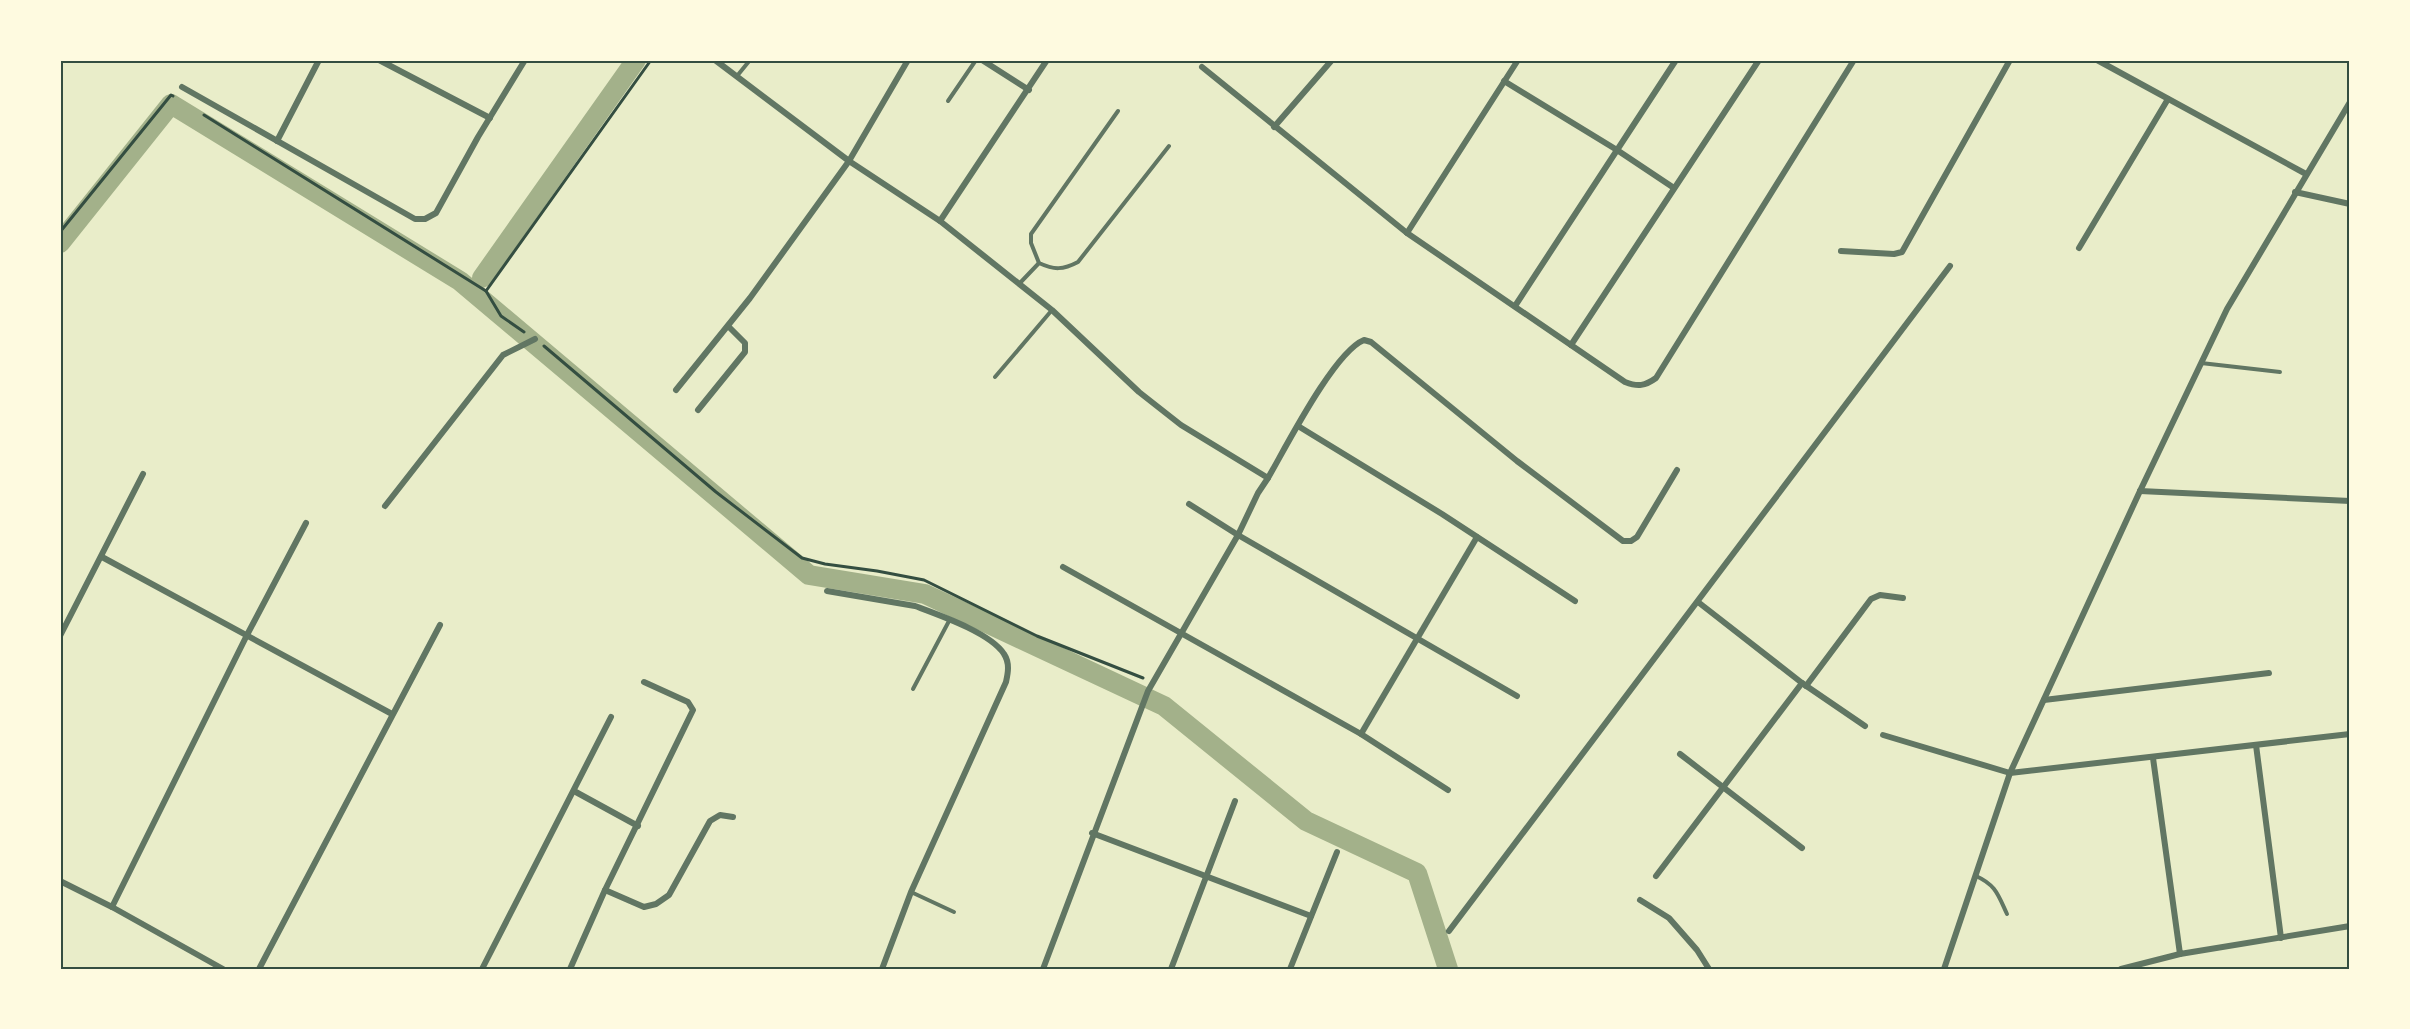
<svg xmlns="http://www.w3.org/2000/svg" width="2410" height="1029" font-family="Commissioner,sans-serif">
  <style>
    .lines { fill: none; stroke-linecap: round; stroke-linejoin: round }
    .canal { stroke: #a3b18a; stroke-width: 20 }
    .path { stroke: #344e41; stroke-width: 3 }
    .service { stroke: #617663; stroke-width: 4 }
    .minor { stroke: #617663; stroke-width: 6 }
    .neatline { fill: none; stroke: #344e41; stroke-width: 2 }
  </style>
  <rect width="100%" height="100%" fill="#e9edc9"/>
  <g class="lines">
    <g class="canal">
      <polyline points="60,243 171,104 460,281 809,575 925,594 1164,706 1306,821 1417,873 1448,969"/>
      <polyline points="482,278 636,60"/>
    </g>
    <g class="path">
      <polyline points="204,115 486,291"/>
      <polyline points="60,232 171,95 173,96"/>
      <polyline points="524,332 501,316 486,291 651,60"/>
      <polyline points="544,346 716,492 802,558 825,564 877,571 924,580 1037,636 1143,678"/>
    </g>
    <g class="service">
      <polyline points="737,76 750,60"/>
      <polyline points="948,101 976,60"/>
      <path d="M1118 111 1031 234V243L1039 263C1054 270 1063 270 1078 262L1169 146"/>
      <polyline points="1019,284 1039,263"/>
      <polyline points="2201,363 2280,372"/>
      <polyline points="995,377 1052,310"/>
      <polyline points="913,689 949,621"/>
      <path d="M1976 876C1996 885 1998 895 2007 914"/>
      <polyline points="911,892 954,912"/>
    </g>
    <g class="minor">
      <polyline points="379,60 490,118"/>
      <polyline points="715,60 849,161 940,221 1052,310 1139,392 1181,425 1268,478 1258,493 1238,535 1148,691 1043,969"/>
      <polyline points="982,60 1029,90"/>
      <polyline points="2097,60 2306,174"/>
      <path d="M1202 67 1407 233 1625 382C1638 387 1645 386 1656 378L1854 60"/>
      <polyline points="1504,81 1617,150 1674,188"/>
      <polyline points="182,87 415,219 425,219 436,213 478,137 525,60"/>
      <polyline points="1274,127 1332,60"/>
      <polyline points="277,141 319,60"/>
      <polyline points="2295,192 2350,204"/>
      <polyline points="940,221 1047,60"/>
      <polyline points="1407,233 1518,60"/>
      <polyline points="2079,248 2168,99"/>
      <polyline points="1841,251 1894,254 1902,252 2010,60"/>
      <polyline points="1515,306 1676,60"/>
      <polyline points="1571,345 1759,60"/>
      <polyline points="676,390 750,298 849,161 908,60"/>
      <polyline points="698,410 745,352 745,343 728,326"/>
      <polyline points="1298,426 1442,514 1575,601"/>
      <path d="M1268 478C1286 447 1334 352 1364 340L1371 342 1517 461 1623 541H1631L1637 537 1677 470"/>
      <polyline points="2140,491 2350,501"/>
      <polyline points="1189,504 1238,535 1517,696"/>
      <polyline points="385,506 503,355 535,339"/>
      <polyline points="102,557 392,714"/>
      <polyline points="1063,567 1361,734 1448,790"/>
      <path d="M827 591 915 606C939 615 991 633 1004 654 1010 663 1008 673 1006 682L911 892 882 969"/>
      <polyline points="1698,602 1802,683 1865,726"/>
      <polyline points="60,636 143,474"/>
      <polyline points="1806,686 1871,599 1880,595 1903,598"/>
      <polyline points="2044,700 2269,673"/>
      <polyline points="1361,734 1477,537"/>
      <polyline points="1883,735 2010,773 2350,734"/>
      <polyline points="2256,745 2281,938"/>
      <polyline points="1680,754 1802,848"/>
      <polyline points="2153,758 2180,954 2350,926"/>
      <polyline points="574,791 638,826"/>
      <polyline points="1092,833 1311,916"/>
      <polyline points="1656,876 1802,683"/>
      <polyline points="60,881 112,907 223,969"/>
      <polyline points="605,890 644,907 656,904 669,895 710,821 720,815 733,817"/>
      <polyline points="1640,900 1669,918 1697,950 1709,969"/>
      <polyline points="112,907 247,635 306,523"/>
      <polyline points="1449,931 1950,266"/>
      <polyline points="259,969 440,625"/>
      <polyline points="482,969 611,717"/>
      <polyline points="570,969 605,890 693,710 688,702 644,682"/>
      <polyline points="1171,969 1235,801"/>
      <polyline points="1290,969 1337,852"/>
      <polyline points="1944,969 2010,773 2140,491 2227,309 2350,102"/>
      <polyline points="2121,969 2180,954"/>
    </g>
  </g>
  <rect width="2410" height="1029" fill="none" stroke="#fefae0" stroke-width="123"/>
  <rect x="62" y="62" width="2286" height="906" class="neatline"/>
</svg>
